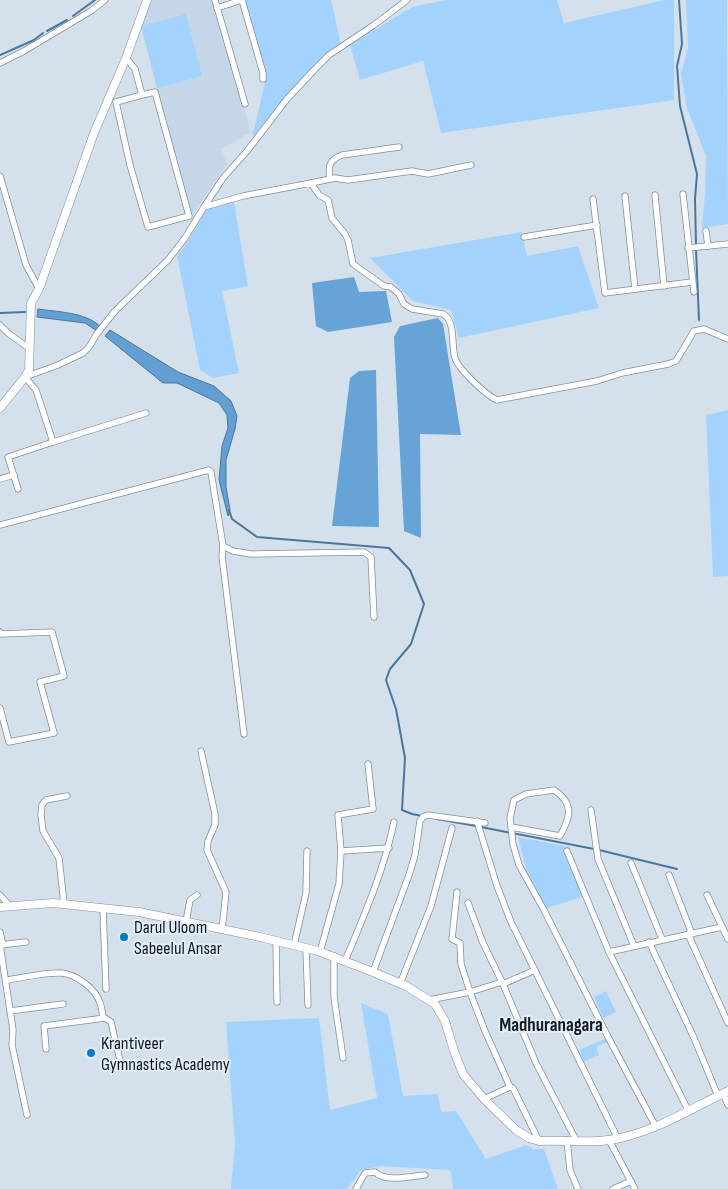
<svg xmlns="http://www.w3.org/2000/svg" width="728" height="1189" font-family="'Sofia Sans Condensed',sans-serif">
  <style>
    .built { fill: #c4d6e7 }
    .green { fill: #a3d3fd }
    .forest { fill: #66a3d7 }
    .water { fill: #639fd3; stroke: #4b769c }
    .lines { fill: none; stroke-linecap: round; stroke-linejoin: round }
    .stream { stroke: #4b769c; stroke-width: 2 }
    .minor-casing { stroke: #838e99; stroke-width: 7 }
    .tertiary-casing { stroke: #838e99; stroke-width: 9 }
    .minor { stroke: #fff; stroke-width: 5.5 }
    .tertiary { stroke: #fff; stroke-width: 8 }
    .poi-dot { fill: #007ac3; stroke: #e1eef9; stroke-width: 2 }
    .labels { text-anchor: middle; stroke-width: 4; stroke-linejoin: round; paint-order: stroke }
    .poi-label { font-size: 18px; fill: #14181c; stroke: #e1eef9; text-anchor: start }
    .neighbourhood-label { font-size: 19px; font-weight: bold; fill: #14181c; stroke: #e1eef9 }
  </style>
  <rect width="100%" height="100%" fill="#d4e1ec"/>
  <polygon class="built" points="152,0 212,0 251,132 221,149 227,164 190,218 141,26"/>
  <g class="green">
    <path d="M243 0H331L341 45C305 69 280 103 254 136L251 132 254 130 266 77Z"/>
    <polygon points="445,0 557,0 564,23 664,0 674,0 674,100 441,133 423,61 360,80 350,45 412,7"/>
    <polygon points="686,0 727,0 728,224 702,228 705,194 706,156 687,108 681,74 688,47"/>
    <polygon points="186,14 202,76 157,88 141,26"/>
    <polygon points="234,202 248,286 222,291 239,373 213,378 200,370 177,256 187,243 206,210"/>
    <polygon points="522,232 527,256 578,246 599,308 459,338 451,310 413,301 370,258"/>
    <polygon points="728,410 728,576 713,577 706,415"/>
    <polygon points="518,837 569,847 588,895 547,908 526,869"/>
    <polygon points="606,991 616,1012 603,1018 594,997"/>
    <polygon points="361,1003 388,1014 403,1096 438,1094 441,1112 456,1111 486,1159 526,1145 533,1149 544,1149 558,1189 453,1189 451,1172 448,1170 380,1166 361,1170 347,1189 231,1189 235,1142 226,1022 319,1018 330,1110 377,1098"/>
    <polygon points="605,1039 607,1042 596,1047 599,1055 584,1062 579,1050"/>
  </g>
  <g class="forest">
    <polygon points="354,277 359,292 386,291 392,322 328,332 316,326 312,283"/>
    <polygon points="438,318 443,324 461,435 420,434 421,538 404,531 394,337 400,326"/>
    <polygon points="376,370 379,527 332,526 350,378 359,371"/>
  </g>
  <g class="water">
    <path d="M38 309C58 312 84 312 100 326L97 331 85 323 37 317Z"/>
    <polygon points="110,330 178,372 214,386 231,401 237,416 235,429 226,460 226,487 230,510 228,516 219,480 222,446 228,428 227,415 219,403 177,383 163,383 105,336"/>
  </g>
  <g class="lines">
    <g class="stream">
      <polyline points="679,0 682,44 677,66 680,106 697,174 695,199 696,245"/>
      <polyline points="73,16 95,0"/>
      <polyline points="47,31 67,20"/>
      <polyline points="0,55 34,40 43,33"/>
      <polyline points="696,249 699,320"/>
      <polyline points="0,313 25,312"/>
      <polyline points="229,510 232,519 257,537 389,548 410,570 424,604 411,644 390,669 386,680 396,709 405,758 402,810 412,814 422,816"/>
      <polyline points="437,819 476,826"/>
      <polyline points="481,827 594,849"/>
      <polyline points="599,850 677,869"/>
    </g>
    <defs>
      <g id="minor">
        <polyline points="215,0 245,104"/>
        <polyline points="217,8 242,0 263,73 263,79"/>
        <polyline points="126,58 135,69 142,95 116,102 130,165 148,227 189,216 155,92 142,95"/>
        <polyline points="0,63 24,51 91,11 105,0"/>
        <polyline points="0,176 26,265 39,289"/>
        <path d="M330 179C328 166 329 160 342 155L399 147"/>
        <polyline points="311,183 335,178 348,180 412,171 428,174 471,165"/>
        <polyline points="683,194 694,292"/>
        <polyline points="655,195 664,286"/>
        <polyline points="625,196 635,289"/>
        <polyline points="593,199 605,293 692,282"/>
        <polyline points="204,207 223,178 247,151 287,99 315,69 329,55 374,25 407,0"/>
        <polyline points="706,231 708,246"/>
        <polyline points="524,237 597,225"/>
        <polyline points="688,248 728,244"/>
        <polyline points="0,325 8,333 30,349"/>
        <polyline points="53,442 146,413"/>
        <polyline points="0,479 14,475"/>
        <path d="M18 489 8 457 53 442 36 390 25 377 58 365 83 353 89 347 96 335 115 311 168 260 185 238 204 207 243 196 311 183 319 195 328 200 332 218 345 234 348 240 353 264 384 286 391 287 399 294 404 304 412 309 443 314C456 321 451 345 455 358 459 370 486 395 497 400L597 381 622 373 668 364 676 361 694 331 704 329 728 339"/>
        <polyline points="0,525 209,470 211,472 223,546 222,556 244,734"/>
        <polyline points="223,546 233,551 251,554 364,552 371,557 374,617"/>
        <polyline points="0,632 1,634 52,632 64,676 40,682 54,733 9,742 0,708"/>
        <polyline points="201,751 215,814 215,825 208,841 207,850 226,892 222,930"/>
        <polyline points="591,810 598,859 634,946"/>
        <polyline points="477,821 497,886 511,922 618,1139"/>
        <path d="M511 827 560 836C570 818 575 804 554 790L526 794 514 800 510 818 513 844 519 865 544 910 607 1035 656 1127"/>
        <polyline points="341,851 389,848"/>
        <polyline points="567,851 609,952 688,1110"/>
        <polyline points="631,863 662,939"/>
        <polyline points="669,875 692,934"/>
        <polyline points="457,892 452,939 460,943 461,964 470,992 485,1031 510,1087 513,1088 539,1141"/>
        <polyline points="0,895 9,905"/>
        <polyline points="707,895 728,939"/>
        <polyline points="468,903 483,943 503,984 536,1063 576,1140"/>
        <polyline points="64,904 59,858 43,831 41,815 42,805 46,800 67,796"/>
        <polyline points="103,909 106,989"/>
        <polyline points="186,922 190,900 197,895"/>
        <polyline points="0,932 3,945"/>
        <polyline points="688,934 728,1023"/>
        <polyline points="276,941 277,1002"/>
        <polyline points="26,942 0,945 13,1030 12,1045 27,1115"/>
        <polyline points="649,942 694,1038 718,1096"/>
        <polyline points="294,945 306,893 307,851"/>
        <polyline points="306,949 308,1005"/>
        <polyline points="320,952 339,884 341,851 338,815 373,809 368,764"/>
        <polyline points="609,952 722,927"/>
        <polyline points="334,956 334,997 343,1058"/>
        <path d="M345 961C364 916 384 870 394 822"/>
        <polyline points="373,972 409,875 415,855 420,821 423,817 428,815 485,823"/>
        <path d="M6 980C22 978 45 972 61 973 76 974 96 989 100 1003 102 1007 102 1013 103 1018"/>
        <polyline points="400,984 431,906 452,828"/>
        <polyline points="503,984 535,970"/>
        <polyline points="429,1000 470,992 502,982"/>
        <polyline points="10,1011 63,1004"/>
        <polyline points="46,1049 44,1026 105,1018 111,1022 121,1065"/>
        <polyline points="723,1093 728,1105"/>
        <polyline points="484,1099 510,1087"/>
        <polyline points="567,1140 570,1170 578,1189"/>
        <polyline points="609,1140 635,1189"/>
        <path d="M356 1189 365 1173 375 1172C386 1183 411 1176 425 1175"/>
        <polyline points="613,1189 631,1181"/>
      </g>
      <g id="tertiary">
        <polyline points="0,408 25,377 29,370 31,303 39,289 94,133 126,58 147,0"/>
        <path d="M0 907 53 903 139 912 260 937 318 951 373 972 406 986 435 1004 445 1021 454 1051 463 1074 484 1099 516 1130 529 1138 539 1141C564 1140 595 1144 620 1138 658 1130 692 1108 728 1091"/>
      </g>
    </defs>
    <use href="#minor" class="minor-casing"/>
    <use href="#tertiary" class="tertiary-casing"/>
    <use href="#minor" class="minor"/>
    <use href="#tertiary" class="tertiary"/>
  </g>
  <g class="poi-dot">
    <circle cx="124" cy="937" r="5"/>
    <circle cx="91" cy="1053" r="5"/>
  </g>
  <g class="labels">
    <g class="poi-label">
      <text x="134" y="933">Darul Uloom<tspan x="134" dy="21">Sabeelul Ansar</tspan></text>
      <text x="101" y="1049">Krantiveer<tspan x="101" dy="21">Gymnastics Academy</tspan></text>
    </g>
    <g class="neighbourhood-label">
      <text x="551" y="1031">Madhuranagara</text>
    </g>
  </g>
</svg>
